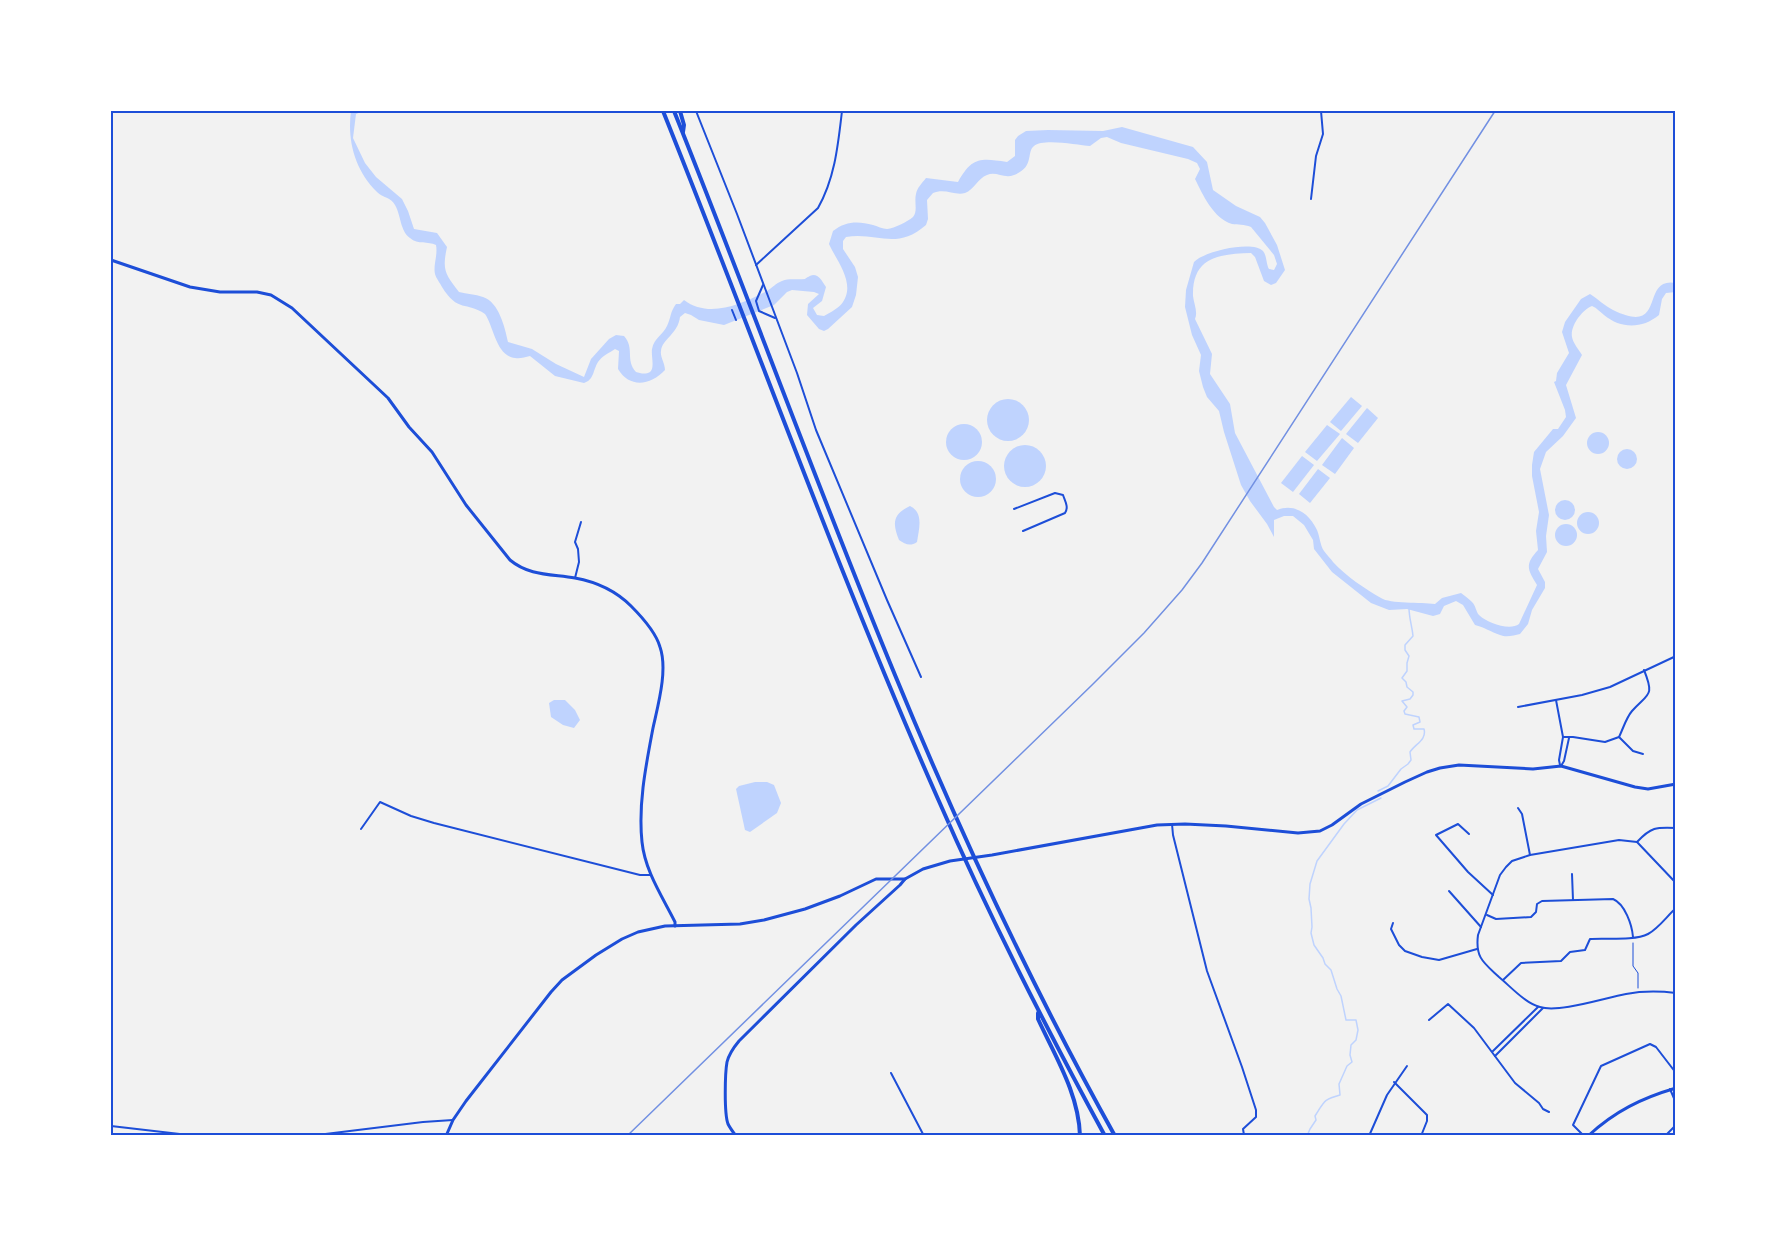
<svg xmlns="http://www.w3.org/2000/svg" width="1787" height="1247" font-family="'DM Sans',sans-serif">
  <style>
    .water { fill: #bfd3fe }
    .lines { fill: none; stroke-linecap: round; stroke-linejoin: round }
    .stream { stroke: #bfd3fe; stroke-width: 1.5 }
    .path { stroke: #1d4ed8; stroke-width: 1 }
    .minor { stroke: #1d4ed8; stroke-width: 2 }
    .tertiary { stroke: #1d4ed8; stroke-width: 3 }
    .trunk { stroke: #1d4ed8; stroke-width: 4 }
    .rail { stroke: #7290e2; stroke-width: 1.5 }
    .neatline { fill: none; stroke: #1d4ed8; stroke-width: 2 }
  </style>
  <rect width="100%" height="100%" fill="#f2f2f2"/>
  <g class="water">
    <path d="M351 111H363L356 114 353 138 365 163 376 177 402 199 408 211 414 229 437 233 447 247C442 270 445 274 459 292 467 294 475 294 483 297 499 302 505 328 508 342L532 349 556 364 584 377 591 359 609 339 616 335 624 336C635 348 625 360 636 372 640 373 645 375 650 372 655 368 651 356 652 349 654 338 663 335 667 326 671 318 670 312 676 304H680L684 300C709 319 742 304 767 291 772 288 776 283 782 281 789 278 797 280 805 279 806 278 811 275 813 275 820 275 823 283 826 287L822 301 813 308 817 315 824 316C831 312 839 308 843 302 856 283 836 260 829 244L833 231C846 221 858 221 873 225 877 226 883 229 887 229 895 228 907 222 913 217 918 212 914 201 916 194 917 188 922 183 926 178L958 182C972 157 980 158 1007 162L1015 156V140L1018 136 1026 131 1048 130 1103 131 1122 127 1193 147 1207 162 1213 190 1236 206 1260 217 1265 223 1277 245 1285 270 1276 283 1271 285 1264 281 1255 257 1251 253C1219 254 1192 257 1193 296 1194 304 1198 312 1195 319L1212 354 1210 374 1230 404 1235 433 1274 507 1277 510C1294 503 1309 513 1317 530 1320 537 1320 545 1324 551 1327 555 1331 559 1333 562 1346 576 1365 589 1381 598 1390 604 1421 602 1435 604L1442 598 1461 593C1465 596 1469 599 1472 602 1476 606 1476 612 1479 615 1487 623 1510 631 1519 624L1537 585C1528 570 1524 565 1538 550L1536 531 1539 512 1532 476V465L1534 452 1553 429H1558L1566 417 1565 410 1554 382 1556 381 1557 373 1569 353 1562 332 1565 322 1581 299 1590 294C1598 299 1605 306 1613 310 1668 337 1639 276 1676 283V292L1666 293 1662 299 1659 315C1642 329 1621 329 1604 315 1600 312 1597 308 1592 306 1582 310 1570 326 1572 337 1573 343 1579 350 1582 355L1566 385 1576 418 1563 436 1546 452 1540 469 1549 515 1546 536 1547 552 1538 569 1545 582V588L1532 610 1528 624 1520 634C1514 635 1507 638 1500 635 1491 632 1484 627 1475 625L1463 605 1456 601 1444 606 1440 614 1433 616 1407 609 1389 610 1371 603 1332 572 1314 549 1313 540 1304 525 1293 516H1284L1274 520V537L1267 524 1250 501 1241 485 1224 432 1219 411 1207 397 1203 387 1199 371 1201 355 1192 335 1185 307 1186 290 1194 262C1204 251 1253 240 1263 251 1267 256 1266 264 1269 269L1274 270 1277 264 1274 255 1251 227C1244 224 1238 225 1232 224 1213 218 1203 195 1195 179L1200 169 1197 163 1188 159 1121 143 1107 137 1101 138 1090 146C1078 145 1043 138 1034 146 1026 152 1035 167 1014 175 1004 179 996 171 987 175 978 178 974 190 965 193 955 196 945 188 933 193L927 200 928 219 926 225C896 251 878 232 846 237L843 241V249L855 267 858 277 856 295 852 307 828 329 824 331 819 329 807 315 808 304 819 294 814 292 792 290 787 292 774 305 724 325 699 320 691 315 685 313 680 317C678 334 662 339 661 351 660 357 665 363 665 370 651 385 630 389 618 369L619 351 615 349C609 353 602 356 598 362 593 370 594 380 584 383L555 376 530 356C525 357 520 359 515 358 496 356 494 327 485 314 466 301 458 313 442 287 440 283 436 278 435 274 433 265 438 255 436 245 428 241 418 245 410 238 400 231 401 215 395 205 391 197 383 198 377 192 355 170 347 141 351 111Z"/>
    <polygon points="1351,397 1362,406 1341,431 1330,422"/>
    <circle cx="1008" cy="420" r="21"/>
    <polygon points="1367,408 1378,418 1358,443 1346,434"/>
    <circle cx="964" cy="442" r="18"/>
    <polygon points="1327,425 1340,434 1317,461 1305,452"/>
    <circle cx="1598" cy="443" r="11"/>
    <polygon points="1342,438 1354,448 1335,474 1322,465"/>
    <circle cx="1025" cy="466" r="21"/>
    <circle cx="1627" cy="459" r="10"/>
    <polygon points="1302,456 1314,465 1293,492 1281,483"/>
    <circle cx="978" cy="479" r="18"/>
    <polygon points="1318,469 1330,478 1310,503 1299,494"/>
    <circle cx="1565" cy="510" r="10"/>
    <path d="M910 506C924 513 919 528 917 542 910 547 905 544 899 540 892 523 893 514 910 506Z"/>
    <circle cx="1588" cy="523" r="11"/>
    <circle cx="1566" cy="535" r="11"/>
    <polygon points="554,700 565,700 575,710 580,720 574,728 563,725 551,717 549,703"/>
    <polygon points="755,782 767,782 774,785 781,803 777,813 750,832 745,830 736,789 739,786"/>
  </g>
  <g class="lines">
    <g class="stream">
      <path d="M1378 791 1388 786 1401 769 1408 764 1411 760 1410 752C1415 744 1427 740 1424 729H1414L1413 725 1420 722 1419 717 1405 714 1404 711 1407 707 1402 701 1410 699 1413 695V692L1407 687 1406 682 1402 678 1407 671V663L1409 656 1405 650V645L1413 636C1412 625 1409 619 1409 607"/>
      <path d="M1307 1136 1310 1129 1316 1120 1315 1116C1325 1101 1322 1100 1340 1095L1339 1084 1347 1066 1352 1062 1350 1055 1351 1045 1356 1040 1358 1030 1356 1020H1346L1341 996 1337 989 1331 970 1325 964 1323 958 1314 945 1311 933 1312 927 1311 908 1309 899 1310 884 1317 861 1344 824 1357 810 1381 798"/>
    </g>
    <polyline class="path" points="1633,943 1633,966 1638,973 1638,988"/>
    <g class="minor">
      <polyline points="696,111 737,214 797,373 816,430 887,600 921,677"/>
      <polyline points="1311,199 1316,156 1323,134 1321,111"/>
      <path d="M756 265 818 208C835 178 838 145 842 111"/>
      <polyline points="763,285 756,301 759,311 775,318"/>
      <polyline points="732,310 736,320"/>
      <path d="M1014 509 1055 493 1063 495C1065 501 1069 507 1065 513L1023 531"/>
      <polyline points="575,578 579,562 578,549 575,542 581,522"/>
      <polyline points="1556,700 1563,737 1559,760 1560,765"/>
      <polyline points="1518,707 1582,695 1610,687 1676,656"/>
      <path d="M1563 737H1573L1605 742 1619 737C1623 729 1626 718 1632 711 1648 693 1655 697 1644 670"/>
      <polyline points="1619,737 1633,751 1643,754"/>
      <polyline points="1561,766 1564,761 1569,738"/>
      <polyline points="1518,808 1522,814 1530,855"/>
      <polyline points="1172,824 1173,835 1207,971 1242,1067 1256,1110 1256,1117 1243,1129 1244,1135"/>
      <polyline points="361,829 380,802 411,816 434,823 640,875 651,875"/>
      <polyline points="1469,834 1458,824 1436,835 1468,872 1493,895"/>
      <path d="M1637 842C1651 827 1656 827 1676 828"/>
      <polyline points="1572,874 1573,900"/>
      <path d="M1676 883 1637 842 1619 840 1530 855 1512 861 1506 867 1500 875 1478 935C1475 958 1484 963 1499 977 1511 987 1525 1003 1540 1007 1559 1013 1604 998 1626 994 1642 991 1659 991 1676 993"/>
      <polyline points="1449,891 1481,927"/>
      <path d="M1487 915 1496 919 1531 917 1536 912 1537 904 1542 901 1613 899C1625 904 1632 925 1633 937"/>
      <polyline points="1393,923 1391,929 1399,945 1405,951 1422,957 1439,960 1477,949"/>
      <path d="M1503 980 1521 963 1561 961 1570 952 1585 950 1590 939C1606 938 1635 941 1648 934 1659 928 1667 916 1676 908"/>
      <polyline points="1429,1020 1448,1004 1474,1028 1515,1083 1539,1103 1543,1109 1549,1112"/>
      <polyline points="1493,1051 1538,1007"/>
      <polyline points="1495,1056 1543,1008"/>
      <polyline points="891,1073 924,1136"/>
      <polyline points="1394,1082 1427,1115 1427,1121 1421,1136"/>
      <polyline points="1670,1089 1676,1103"/>
      <polyline points="111,1126 197,1136"/>
      <polyline points="309,1136 423,1122 453,1120"/>
      <polyline points="1369,1136 1387,1095 1407,1066"/>
      <polyline points="1584,1136 1573,1125 1601,1066 1650,1044 1656,1047 1676,1073"/>
      <polyline points="1665,1136 1676,1125"/>
    </g>
    <g class="tertiary">
      <path d="M111 260 190 287 220 292H257L271 295 292 308 388 398 409 427 432 452 466 505 510 560C529 576 552 574 575 578 597 582 615 590 631 606 642 617 656 633 660 647 668 670 658 705 653 728 646 765 638 804 642 842 645 871 662 896 675 922V926"/>
      <polyline points="446,1136 453,1120 466,1101 551,992 562,980 596,955 622,939 638,932 665,926 740,924 764,920 805,909 840,896 876,879 905,879 923,869 950,861 992,855 1157,825 1185,824 1226,826 1298,833 1320,831 1332,825 1361,804 1405,782 1427,772 1440,768 1459,765 1533,769 1561,766 1635,787 1648,789 1676,784"/>
      <path d="M736 1136C733 1132 730 1128 728 1124 724 1113 725 1073 727 1062 729 1054 734 1047 739 1041L856 925 900 885 905 879"/>
      <path d="M1588 1136C1615 1111 1642 1098 1676 1088"/>
    </g>
    <g class="trunk">
      <path d="M663 111C755 340 838 573 938 799 988 914 1045 1026 1105 1136"/>
      <path d="M674 111C749 298 818 489 895 675 960 833 1032 987 1115 1136"/>
      <polyline points="680,111 684,125 683,132"/>
      <path d="M1038 1013V1019C1055 1056 1079 1094 1080 1136"/>
    </g>
    <polyline class="rail" points="627,1136 1092,685 1144,633 1182,590 1202,563 1495,111"/>
  </g>
  <rect width="1787" height="1247" fill="none" stroke="#ffffff" stroke-width="225"/>
  <rect x="112" y="112" width="1562" height="1022" class="neatline"/>
</svg>
